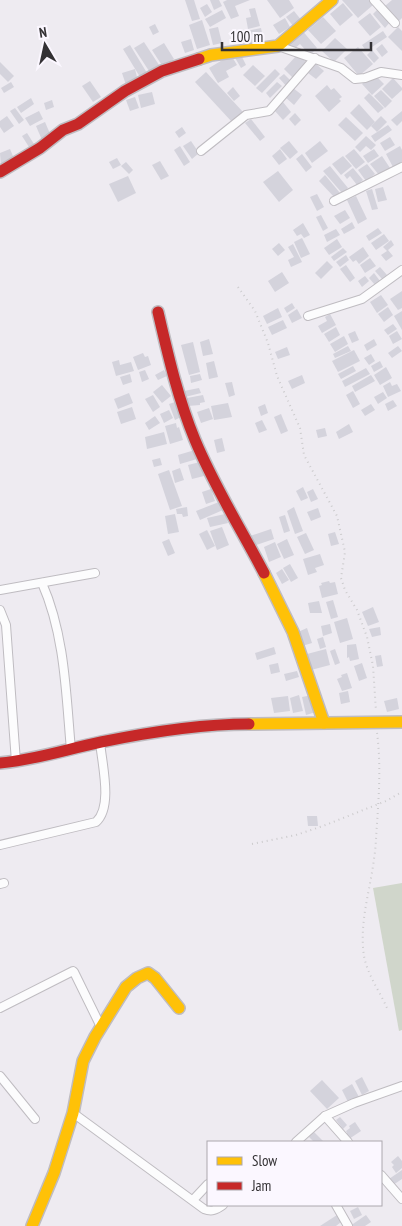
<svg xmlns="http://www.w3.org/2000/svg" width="402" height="1226" font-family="'PT Sans Narrow',sans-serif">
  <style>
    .pitch { fill: #d0d6cb }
    .building { fill: #d4d3dc }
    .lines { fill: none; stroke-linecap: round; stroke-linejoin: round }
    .street-casing { stroke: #bfbcc1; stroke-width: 10 }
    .slow-casing { stroke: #bfbcc1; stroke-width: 14 }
    .jam-casing { stroke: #bfbcc1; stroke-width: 14 }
    .path { stroke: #cccbcd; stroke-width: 2; stroke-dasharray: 1 4; stroke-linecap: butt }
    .street { stroke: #fcfcfd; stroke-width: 8 }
    .slow { stroke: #ffc107; stroke-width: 11 }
    .jam { stroke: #c62828; stroke-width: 11 }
  </style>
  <rect width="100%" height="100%" fill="#eeebf1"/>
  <polygon class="pitch" points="402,883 402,1030 399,1031 373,888"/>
  <g class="building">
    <polygon points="185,0 194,0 200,19 192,21"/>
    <polygon points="210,0 219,0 222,6 214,10"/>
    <polygon points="227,0 250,0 235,6 239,16 231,19 223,2"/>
    <polygon points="267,0 289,0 294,8 280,18"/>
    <polygon points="342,0 369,0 373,5 358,18"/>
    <polygon points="392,0 402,0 402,18 399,21 385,6"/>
    <polygon points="343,3 353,15 340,26 330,14"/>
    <polygon points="207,4 212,12 205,17 200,8"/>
    <polygon points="255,8 260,26 248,29 246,18 251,17 249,9"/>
    <polygon points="378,9 390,22 385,28 373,14"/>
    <polygon points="222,10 226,18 210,27 205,19"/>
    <polygon points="294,11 302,21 294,27 286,17"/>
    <polygon points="370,13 381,27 370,36 358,22"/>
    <polygon points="323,17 336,31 321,44 308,30"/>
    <polygon points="285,18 290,27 279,34 273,25"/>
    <polygon points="202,20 210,45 197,49 189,25"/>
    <polygon points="155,24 159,32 153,35 149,27"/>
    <polygon points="218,27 222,43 213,45 209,29"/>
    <polygon points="398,27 402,31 402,51 388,37"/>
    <polygon points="261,28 264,44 245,48 242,32"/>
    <polygon points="301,29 317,48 310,55 300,44 294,49 287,41"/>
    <polygon points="383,31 387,37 366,51 362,45"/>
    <polygon points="335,38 347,49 334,62 322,51"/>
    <polygon points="191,39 194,50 185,53 181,42"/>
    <polygon points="144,42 159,65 149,71 134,48"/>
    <polygon points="164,43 174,59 163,67 152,50"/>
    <polygon points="382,44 388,52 382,57 376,49"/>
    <polygon points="130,45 147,73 140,77 123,49"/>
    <polygon points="358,47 373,64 359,76 344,58"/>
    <polygon points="372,50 379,58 374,63 367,55"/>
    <polygon points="240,53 246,65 241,68 234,56"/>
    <polygon points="298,54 308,64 294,79 284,69"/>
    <polygon points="231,55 237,65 226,71 229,77 218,83 209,68"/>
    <polygon points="0,62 14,76 8,82 0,74"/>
    <polygon points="316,64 324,71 316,79 308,73"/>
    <polygon points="253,65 265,76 255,86 243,75"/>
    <polygon points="135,69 138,81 126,85 122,73"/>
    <polygon points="275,69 280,74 262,93 256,88"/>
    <polygon points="206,72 243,112 232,122 195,82"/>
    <polygon points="373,73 384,84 372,95 362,84"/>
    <polygon points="284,74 293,83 288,88 279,78"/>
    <polygon points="393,78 402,88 402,90 392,99 382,89"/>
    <polygon points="90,81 101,97 93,102 82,86"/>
    <polygon points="11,82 14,87 4,93 1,88"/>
    <polygon points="277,82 282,86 270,98 266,93"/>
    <polygon points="327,85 331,90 334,88 342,97 339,99 341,101 329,112 315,96"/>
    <polygon points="233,87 240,96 234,101 227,93"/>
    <polygon points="293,88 302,95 294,105 285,97"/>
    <polygon points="381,90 392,101 385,108 374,96"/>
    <polygon points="152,92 155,104 141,108 138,95"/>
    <polygon points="369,93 384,108 378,113 364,98"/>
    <polygon points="135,97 139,108 130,111 126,100"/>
    <polygon points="31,98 34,104 21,113 17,107"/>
    <polygon points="52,100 54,107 46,110 44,103"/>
    <polygon points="283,102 291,112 283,120 274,110"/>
    <polygon points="359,104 375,122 367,130 350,113"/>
    <polygon points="15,108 24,120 19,124 10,111"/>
    <polygon points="39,111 43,119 30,126 25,118"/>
    <polygon points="402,111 402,121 397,126 391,120"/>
    <polygon points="295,113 301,120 295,126 289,119"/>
    <polygon points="7,116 14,126 4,133 0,127 0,121"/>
    <polygon points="381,116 387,122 377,132 371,126"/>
    <polygon points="346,117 363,133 355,141 338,125"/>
    <polygon points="251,119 265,137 260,141 245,123"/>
    <polygon points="45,122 51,136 42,140 36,126"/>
    <polygon points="388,125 392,130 375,142 371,136"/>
    <polygon points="182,127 186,133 179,138 175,132"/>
    <polygon points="27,133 34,144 29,147 22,136"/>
    <polygon points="366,136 376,145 371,150 366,146 360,152 355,147"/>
    <polygon points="390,137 395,145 385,151 380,143"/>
    <polygon points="191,141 199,153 192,159 183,146"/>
    <polygon points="289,141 298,152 290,159 280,148"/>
    <polygon points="320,141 328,151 312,163 305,153"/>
    <polygon points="180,146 190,162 184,166 174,150"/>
    <polygon points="400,146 402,150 402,162 393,167 386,154"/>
    <polygon points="10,149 15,161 1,167 0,153"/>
    <polygon points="280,149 287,159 279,165 272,156"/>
    <polygon points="354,149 365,162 356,169 345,156"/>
    <polygon points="374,149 379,156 368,163 363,156"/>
    <polygon points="302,154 312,167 306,172 296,159"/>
    <polygon points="343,156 352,166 341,175 332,164"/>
    <polygon points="382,156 390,168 379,175 370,164"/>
    <polygon points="117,158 121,165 113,169 109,162"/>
    <polygon points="160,161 169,176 161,180 152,165"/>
    <polygon points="126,162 133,170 129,174 121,166"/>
    <polygon points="367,164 375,174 366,181 358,170"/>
    <polygon points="330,166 348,188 342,193 323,171"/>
    <polygon points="353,168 363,180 357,185 350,176 347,179 344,175"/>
    <polygon points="278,171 293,190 279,202 263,182"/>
    <polygon points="325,175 340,193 335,198 319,181"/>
    <polygon points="128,176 136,193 118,202 109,184"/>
    <polygon points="383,187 387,200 378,202 375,189"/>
    <polygon points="372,189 378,209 372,210 366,191"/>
    <polygon points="317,194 324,207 317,211 310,197"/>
    <polygon points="356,196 367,219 358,224 347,200"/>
    <polygon points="345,210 350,218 340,224 334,216"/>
    <polygon points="321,215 328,228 323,231 316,217"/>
    <polygon points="352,222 355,228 344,234 341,229"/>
    <polygon points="303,223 310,235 304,238 301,234 297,236 293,230"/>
    <polygon points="378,228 382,233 369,241 366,236"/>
    <polygon points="336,229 340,235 327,242 324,235"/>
    <polygon points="384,234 389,241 376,250 371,243"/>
    <polygon points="302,238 310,254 301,258 294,242"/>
    <polygon points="337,239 342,247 329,255 324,248"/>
    <polygon points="391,240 394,245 388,250 393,256 386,261 381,255 387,251 383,247"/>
    <polygon points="279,243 285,250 278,256 272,249"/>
    <polygon points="293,244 302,262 291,267 288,260 294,257 288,247"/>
    <polygon points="363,247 369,256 359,264 356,260 353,262 349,257"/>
    <polygon points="343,248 347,252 334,261 331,257"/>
    <polygon points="346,255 349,260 340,267 336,262"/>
    <polygon points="370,258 376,266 365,273 360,265"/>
    <polygon points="327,261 333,267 321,279 315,273"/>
    <polygon points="346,265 355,278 350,282 340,269"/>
    <polygon points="380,267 387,275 382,279 375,271"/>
    <polygon points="282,272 289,283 275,292 268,281"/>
    <polygon points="374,273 380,281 375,285 369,278"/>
    <polygon points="365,276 369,281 362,287 358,281"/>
    <polygon points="402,291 402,308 398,310 390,299"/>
    <polygon points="381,295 388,305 377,313 370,302"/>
    <polygon points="292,303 295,308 287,313 284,308"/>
    <polygon points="388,307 393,315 384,322 378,314"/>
    <polygon points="278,308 282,317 267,324 263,316"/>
    <polygon points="297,309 302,318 292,323 288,315"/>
    <polygon points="402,311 402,330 394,316"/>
    <polygon points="330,314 336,325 322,333 318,326 327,321 325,317"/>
    <polygon points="283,320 287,328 272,335 268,327"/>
    <polygon points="393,324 397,329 388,335 384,330"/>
    <polygon points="336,327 340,335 329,342 324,334"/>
    <polygon points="355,331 359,340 352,343 348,334"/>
    <polygon points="397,331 402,339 393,344 389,336"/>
    <polygon points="344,336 348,344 335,352 330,344"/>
    <polygon points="209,339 213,354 203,356 200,342"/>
    <polygon points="374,339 377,345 367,351 364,345"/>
    <polygon points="193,342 200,372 189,375 181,345"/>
    <polygon points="348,346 351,351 335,358 333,354"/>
    <polygon points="398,346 402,351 392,358 388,353"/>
    <polygon points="287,347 290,355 278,359 275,352"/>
    <polygon points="354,350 360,361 338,372 332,361"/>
    <polygon points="143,353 145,357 148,356 151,365 138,370 133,357"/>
    <polygon points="371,354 375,361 369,365 364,358"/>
    <polygon points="119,360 120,365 131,362 134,371 116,376 112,362"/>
    <polygon points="214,361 218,377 209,379 206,363"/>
    <polygon points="380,361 383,367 374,372 371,366"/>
    <polygon points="353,366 356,371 341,379 338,374"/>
    <polygon points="386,367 392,378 380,385 374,375"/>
    <polygon points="366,368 370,374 345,387 342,381"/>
    <polygon points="145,370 149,379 142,382 139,372"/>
    <polygon points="164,370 167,376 158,380 155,375"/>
    <polygon points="130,374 132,382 123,385 120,377"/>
    <polygon points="200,374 202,380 191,383 190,376"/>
    <polygon points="302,375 305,383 292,389 288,381"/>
    <polygon points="371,375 375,381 355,392 352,386"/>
    <polygon points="232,382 235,395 229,397 225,383"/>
    <polygon points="390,382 392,386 397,384 401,391 388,397 383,386"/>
    <polygon points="162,385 171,396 162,403 153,392"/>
    <polygon points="199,388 201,393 185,397 184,391"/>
    <polygon points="353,391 360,404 353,408 346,395"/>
    <polygon points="383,392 387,398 378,404 374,397"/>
    <polygon points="129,393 133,403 118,409 114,399"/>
    <polygon points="153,395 160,407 153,412 145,399"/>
    <polygon points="203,395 205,402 200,403 200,405 188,406 187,398"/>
    <polygon points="393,400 397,406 388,411 385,404"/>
    <polygon points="175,402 181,417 175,420 169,404"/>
    <polygon points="228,403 232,417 214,420 211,406"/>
    <polygon points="265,404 268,413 261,416 258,407"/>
    <polygon points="371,404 375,410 365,416 361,410"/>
    <polygon points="132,407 136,419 121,424 117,412"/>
    <polygon points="209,408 213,419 201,423 197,412"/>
    <polygon points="169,410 173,418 164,423 160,414"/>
    <polygon points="281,414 288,431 281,434 274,417"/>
    <polygon points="155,416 160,423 149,430 145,423"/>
    <polygon points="262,420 267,430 259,433 255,423"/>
    <polygon points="176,423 177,428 179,427 183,440 170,444 165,426"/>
    <polygon points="349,424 353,432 339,439 336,432"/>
    <polygon points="325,428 327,436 318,438 316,430"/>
    <polygon points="164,432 167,444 147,449 145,437"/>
    <polygon points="222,438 225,451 217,453 214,440"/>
    <polygon points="195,450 197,459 180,464 178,455"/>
    <polygon points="160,458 162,465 154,467 152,460"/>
    <polygon points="200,462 204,476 192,479 188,465"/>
    <polygon points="180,468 184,480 175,483 172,471"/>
    <polygon points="169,470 182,506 170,510 158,474"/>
    <polygon points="303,487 308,498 301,501 296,491"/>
    <polygon points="211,489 215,501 206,504 202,492"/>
    <polygon points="313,489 318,499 311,502 307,492"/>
    <polygon points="219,502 223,510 200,520 196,511"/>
    <polygon points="187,507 188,516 183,517 182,514 177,514 176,509"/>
    <polygon points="294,507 303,531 295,534 287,511"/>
    <polygon points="318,508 321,517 311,521 307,512"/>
    <polygon points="175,514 179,532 168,534 165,516"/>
    <polygon points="225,514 228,523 210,527 207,518"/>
    <polygon points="285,515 290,531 284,533 279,517"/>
    <polygon points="222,527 229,545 217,550 210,531"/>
    <polygon points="271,529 274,539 253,546 250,536"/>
    <polygon points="207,530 215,546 207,550 199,534"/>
    <polygon points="335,532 339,544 331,546 328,534"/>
    <polygon points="306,533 314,550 305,554 297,537"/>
    <polygon points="169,539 175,553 168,556 162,542"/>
    <polygon points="287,539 294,555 284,559 277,544"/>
    <polygon points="275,542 281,557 269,562 264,547"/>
    <polygon points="320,554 324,565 315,568 317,572 308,575 303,559"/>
    <polygon points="290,564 298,578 291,582 283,568"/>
    <polygon points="282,569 289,580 282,584 276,573"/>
    <polygon points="329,581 330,583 335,582 338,594 322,598 319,586 322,585 321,583"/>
    <polygon points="333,600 338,617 331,619 326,602"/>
    <polygon points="319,601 322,613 310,613 308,603"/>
    <polygon points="373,607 379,622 368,626 362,612"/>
    <polygon points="347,618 353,639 340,643 334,622"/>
    <polygon points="330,624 332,633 323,636 321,626"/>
    <polygon points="380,627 381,635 372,637 369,629"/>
    <polygon points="307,628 312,643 302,646 298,632"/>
    <polygon points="323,637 326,647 320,649 317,639"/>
    <polygon points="356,644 359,659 350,661 349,657 347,658 347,645"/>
    <polygon points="274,647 276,654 257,660 255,653"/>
    <polygon points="326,649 330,665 311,670 307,654"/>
    <polygon points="335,649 340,663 335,665 330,651"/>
    <polygon points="381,655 383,666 377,667 375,656"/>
    <polygon points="278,663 280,672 271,674 269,665"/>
    <polygon points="362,663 367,678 359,681 354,666"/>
    <polygon points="297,671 299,677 286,681 284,674"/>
    <polygon points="347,673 352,688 342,691 337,679 342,677 341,675"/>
    <polygon points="348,691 350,702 341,704 339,693"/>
    <polygon points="299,695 303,711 293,713 290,698"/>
    <polygon points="312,695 316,712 306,715 302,697"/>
    <polygon points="288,696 290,711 274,713 271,698"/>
    <polygon points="397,698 399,709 387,712 384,701"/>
    <polygon points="307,816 317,816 318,826 308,826"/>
    <polygon points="362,1077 369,1091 362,1095 355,1081"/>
    <polygon points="322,1080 339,1098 327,1109 310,1091"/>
    <polygon points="352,1084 359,1097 348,1102 342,1090"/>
    <polygon points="340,1117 347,1125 343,1129 336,1120"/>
    <polygon points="355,1122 361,1131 349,1139 346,1134 347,1133 346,1131 350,1128 349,1126"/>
    <polygon points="314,1132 324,1142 314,1142 309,1137"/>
    <polygon points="398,1156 402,1161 402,1168 396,1173 392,1167 394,1165 391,1162"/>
    <polygon points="402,1170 402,1179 393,1185 389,1179"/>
    <polygon points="358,1207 362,1215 354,1219 350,1211"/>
    <polygon points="337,1215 341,1222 336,1226 320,1226"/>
    <polygon points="366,1215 371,1222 365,1226 350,1226"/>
  </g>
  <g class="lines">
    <defs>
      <g id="street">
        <polyline points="374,0 395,23"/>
        <polyline points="278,46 341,68 355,79 365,78 381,72 402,75"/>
        <polyline points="201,151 246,115 269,111 315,58"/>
        <polyline points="334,201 402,167"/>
        <polyline points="308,316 362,299 402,270"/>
        <path d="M42 583C65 635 66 694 71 750"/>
        <polyline points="0,590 95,573"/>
        <polyline points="0,610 6,625 16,762"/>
        <path d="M0 845 96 822C113 807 102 764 100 742"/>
        <polyline points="0,884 4,883"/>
        <polyline points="0,1008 73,971 74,972 101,1027"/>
        <polyline points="0,1076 35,1119"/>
        <path d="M73 1113 204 1209C212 1212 216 1210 223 1205"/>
        <polyline points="325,1116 348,1142"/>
        <polyline points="296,1142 325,1116 354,1103 402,1086"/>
        <polyline points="381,1175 402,1199"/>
        <polyline points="193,1200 208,1184"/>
        <polyline points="336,1205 348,1226"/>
      </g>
      <g id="slow">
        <polyline points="199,59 211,55 278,46 332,0"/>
        <polyline points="264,573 293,632 324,723"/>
        <polyline points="249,724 402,722"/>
        <polyline points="32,1226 54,1173 73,1113 83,1061 95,1037 126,987 137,978 148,973 155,978 179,1008"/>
      </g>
      <g id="jam">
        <polyline points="0,172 40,148 63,130 78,124 125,91 162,71 199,59"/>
        <path d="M158 312C168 355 178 399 195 440 214 486 241 529 264 573"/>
        <path d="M0 763C35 760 67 749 101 742 150 732 199 724 249 724"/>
      </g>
    </defs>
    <use href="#street" class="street-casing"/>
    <use href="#slow" class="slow-casing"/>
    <use href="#jam" class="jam-casing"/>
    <g class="path">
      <polyline points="238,287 255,311 268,343 277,376 300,428 304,455 337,516 345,552 341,578 345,590 357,610 367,637 373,666 376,711"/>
      <path d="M377 733C381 763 379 794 377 824 376 836 376 847 374 859 370 891 359 923 364 956 367 974 380 992 387 1008"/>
      <polyline points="252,844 296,835 323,826 386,801 402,792"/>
    </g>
    <use href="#street" class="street"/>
    <use href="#slow" class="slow"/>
    <use href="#jam" class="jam"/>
  </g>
  <rect x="207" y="1141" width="175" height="65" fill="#fbf7ff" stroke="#aba8ae"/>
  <rect x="217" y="1157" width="25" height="8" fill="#ffc107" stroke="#aba8ae"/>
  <text x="252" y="1166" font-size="15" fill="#333134">Slow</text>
  <rect x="217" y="1182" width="25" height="8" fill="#c62828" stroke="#aba8ae"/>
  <text x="252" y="1191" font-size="15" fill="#333134">Jam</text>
  <g transform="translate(45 45) rotate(351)" stroke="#fbf7ff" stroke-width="4" paint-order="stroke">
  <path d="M0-4L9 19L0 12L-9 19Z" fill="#333134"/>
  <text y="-8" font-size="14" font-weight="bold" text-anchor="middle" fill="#333134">N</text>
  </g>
  <path d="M222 42v8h149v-8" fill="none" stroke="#333134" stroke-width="2.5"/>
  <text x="230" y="42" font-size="15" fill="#333134" stroke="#fbf7ff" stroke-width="4" paint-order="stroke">100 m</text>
</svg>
